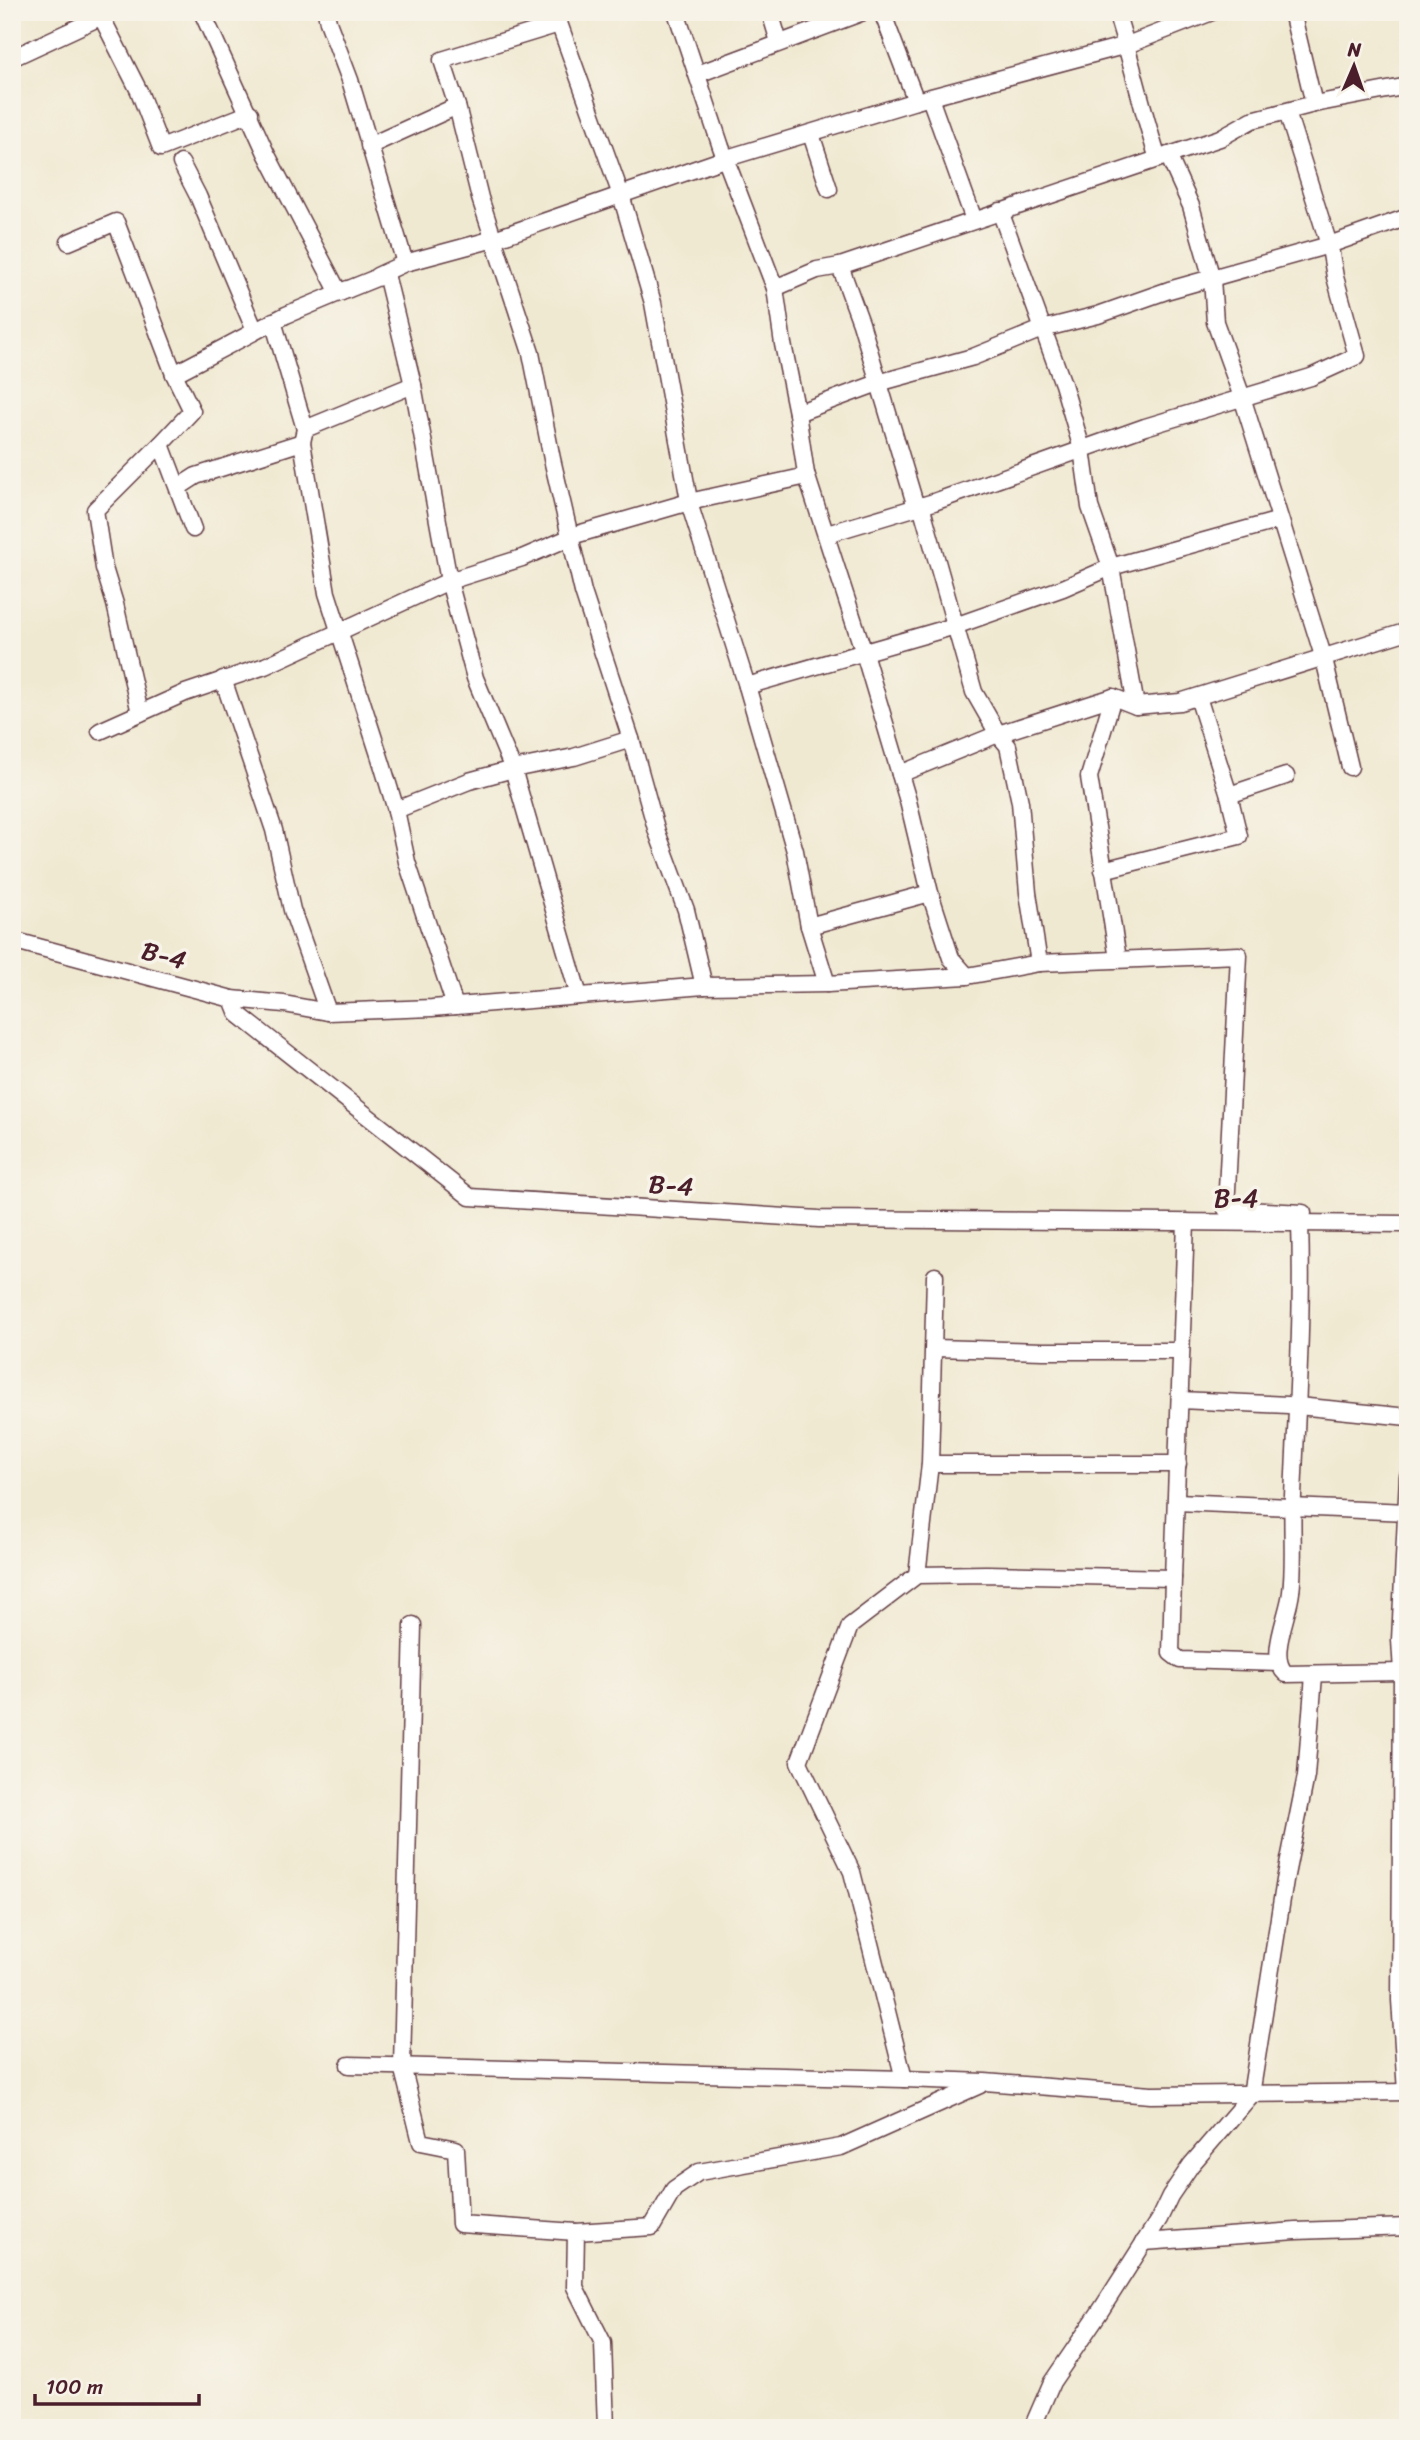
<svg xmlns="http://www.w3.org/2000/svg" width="1420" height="2440" font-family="Sriracha,sans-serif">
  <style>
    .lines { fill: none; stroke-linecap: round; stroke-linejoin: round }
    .minor-casing { stroke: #633d44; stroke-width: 19 }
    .minor { stroke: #fff; stroke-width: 16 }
    .labels { text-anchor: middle; stroke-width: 7; stroke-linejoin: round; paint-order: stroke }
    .street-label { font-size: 26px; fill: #4a1f2b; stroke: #f7f3e8 }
  </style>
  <rect width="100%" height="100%" fill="#f7f3e8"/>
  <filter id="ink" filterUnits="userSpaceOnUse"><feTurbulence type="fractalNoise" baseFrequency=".0143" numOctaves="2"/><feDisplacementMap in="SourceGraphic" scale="14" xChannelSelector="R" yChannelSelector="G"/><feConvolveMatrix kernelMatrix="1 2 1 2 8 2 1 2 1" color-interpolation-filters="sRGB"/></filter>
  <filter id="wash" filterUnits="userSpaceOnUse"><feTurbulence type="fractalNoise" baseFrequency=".00686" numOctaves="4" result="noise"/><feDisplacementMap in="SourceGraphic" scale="28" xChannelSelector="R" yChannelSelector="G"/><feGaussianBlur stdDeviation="1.57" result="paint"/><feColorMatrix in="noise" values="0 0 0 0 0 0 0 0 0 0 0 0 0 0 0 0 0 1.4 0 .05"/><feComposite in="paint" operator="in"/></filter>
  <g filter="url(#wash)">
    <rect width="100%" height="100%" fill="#f0e9d2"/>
  </g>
  <g filter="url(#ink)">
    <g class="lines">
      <defs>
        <g id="minor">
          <polyline points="99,12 139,91 161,148 250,113"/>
          <polyline points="202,12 266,153 339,293 386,274 413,385 449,581 475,678 513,769 579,996"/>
          <polyline points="326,12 328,22 350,80 405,263"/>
          <polyline points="555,12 621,195 653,303 690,506 747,686 795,851 809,926 827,984"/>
          <polyline points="676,12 721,147 775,288 783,344 797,413 806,474 864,653 908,801 930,893 951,958 967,976"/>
          <polyline points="770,12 779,42"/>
          <polyline points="882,12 916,101"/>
          <path d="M1116 12C1132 61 1142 110 1158 159"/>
          <polyline points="1292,12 1314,104"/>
          <polyline points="559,24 442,60 457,106 480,198 531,353 552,459 583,592 631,739 657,832 686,910 704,986"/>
          <polyline points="12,58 111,12"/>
          <polyline points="698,74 863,12"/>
          <polyline points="930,98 974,220"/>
          <polyline points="811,134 829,189"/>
          <polyline points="369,146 457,106"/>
          <polyline points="1168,155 1191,206 1212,279 1215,322 1242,397 1324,659 1350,767"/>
          <polyline points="181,163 198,196 255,331"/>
          <polyline points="1000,211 1063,384 1082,449 1090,507 1111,567 1136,706"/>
          <polyline points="69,242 116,222 174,374 192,411 161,444 193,529"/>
          <polyline points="840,266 861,323 916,507"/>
          <polyline points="377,276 405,263 494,239 727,158 916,101 1127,45 1212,12"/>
          <polyline points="775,288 817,270 840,266 1220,138 1252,120 1314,104 1408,86"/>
          <polyline points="273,321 305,429 302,442 327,593 382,764 396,810 407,862 455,1006"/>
          <polyline points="174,374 286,315 348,289"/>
          <polyline points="797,413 878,383 973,357 1042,329 1098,315 1169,290 1329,245 1408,217"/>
          <polyline points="305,429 413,385"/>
          <polyline points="179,487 196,476 302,442"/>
          <polyline points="921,505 974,692 998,734 1008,746 1020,802 1028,893 1039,963"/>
          <polyline points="827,534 934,502 1145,427 1311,377 1357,356 1335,277 1330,248 1287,112"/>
          <polyline points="223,679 274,830 292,910 328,1012"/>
          <polyline points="747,686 955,626 1063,588 1111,567 1280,520"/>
          <polyline points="1113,697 1089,777 1118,959"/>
          <polyline points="140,713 115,604 104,568 95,510 161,444"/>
          <polyline points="100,731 185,693 265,666 449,581 522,558 578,534 689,502 807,476"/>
          <polyline points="900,774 998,734 1113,697 1136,706 1180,702 1408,631"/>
          <polyline points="1229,795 1286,776"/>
          <polyline points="396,810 469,781 513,769 574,757 631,739"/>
          <polyline points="1103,870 1239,836 1229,795 1198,697"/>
          <polyline points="809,926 930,893"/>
          <polyline points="12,940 232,999 238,1014 470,1197 819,1219 1408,1224"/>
          <polyline points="232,999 284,1004 328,1012 432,1008 704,986 827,984 967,976 1039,963 1239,955 1226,1209 1303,1213"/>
          <path d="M1300 1223C1303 1313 1297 1405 1293 1496 1291 1528 1295 1561 1291 1592 1289 1615 1267 1657 1286 1674L1402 1672"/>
          <polyline points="934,1348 1043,1351 1181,1351"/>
          <polyline points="1180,1400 1288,1405 1408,1417"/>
          <polyline points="930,1464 1178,1464"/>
          <polyline points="1177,1502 1408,1512"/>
          <polyline points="917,1575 930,1464 935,1276"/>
          <polyline points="1173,1578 1171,1653 1180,1660 1279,1663"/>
          <polyline points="413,1625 402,2066 421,2142 456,2149 460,2224 576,2232"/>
          <polyline points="349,2065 904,2079 985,2082 1151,2095 1408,2092"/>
          <polyline points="904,2079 852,1872 799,1762 850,1626 917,1575 986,1574 1173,1578 1186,1222"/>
          <polyline points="1406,2092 1400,2000 1402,1672 1400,1640 1408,1476"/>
          <polyline points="1144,2242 1296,2231 1408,2227"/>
          <polyline points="606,2428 603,2343 575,2287 576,2232 652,2227 674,2189 699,2172 841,2147 980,2085"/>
          <polyline points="1032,2428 1052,2382 1101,2310 1159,2219 1170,2196 1191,2165 1251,2095 1285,1880 1306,1776 1314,1675"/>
        </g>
      </defs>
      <use href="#minor" class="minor-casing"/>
      <use href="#minor" class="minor"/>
    </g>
  </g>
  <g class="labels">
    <g class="street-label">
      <text transform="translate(164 955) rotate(15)" y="9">B-4</text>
      <text transform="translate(671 1185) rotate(4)" y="9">B-4</text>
      <text x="1236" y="1207">B-4</text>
    </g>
  </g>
  <rect width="1420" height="2440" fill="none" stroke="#f7f3e8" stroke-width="42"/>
  <g transform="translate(1354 66) rotate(2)" stroke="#f7f3e8" stroke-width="5" paint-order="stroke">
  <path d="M0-5L12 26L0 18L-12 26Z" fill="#4a1f2b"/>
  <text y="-10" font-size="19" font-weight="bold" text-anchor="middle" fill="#4a1f2b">N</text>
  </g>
  <path d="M35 2394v10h164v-10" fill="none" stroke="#4a1f2b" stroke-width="3.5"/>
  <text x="46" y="2394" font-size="21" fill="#4a1f2b" stroke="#f7f3e8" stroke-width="5" paint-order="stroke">100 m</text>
</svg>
